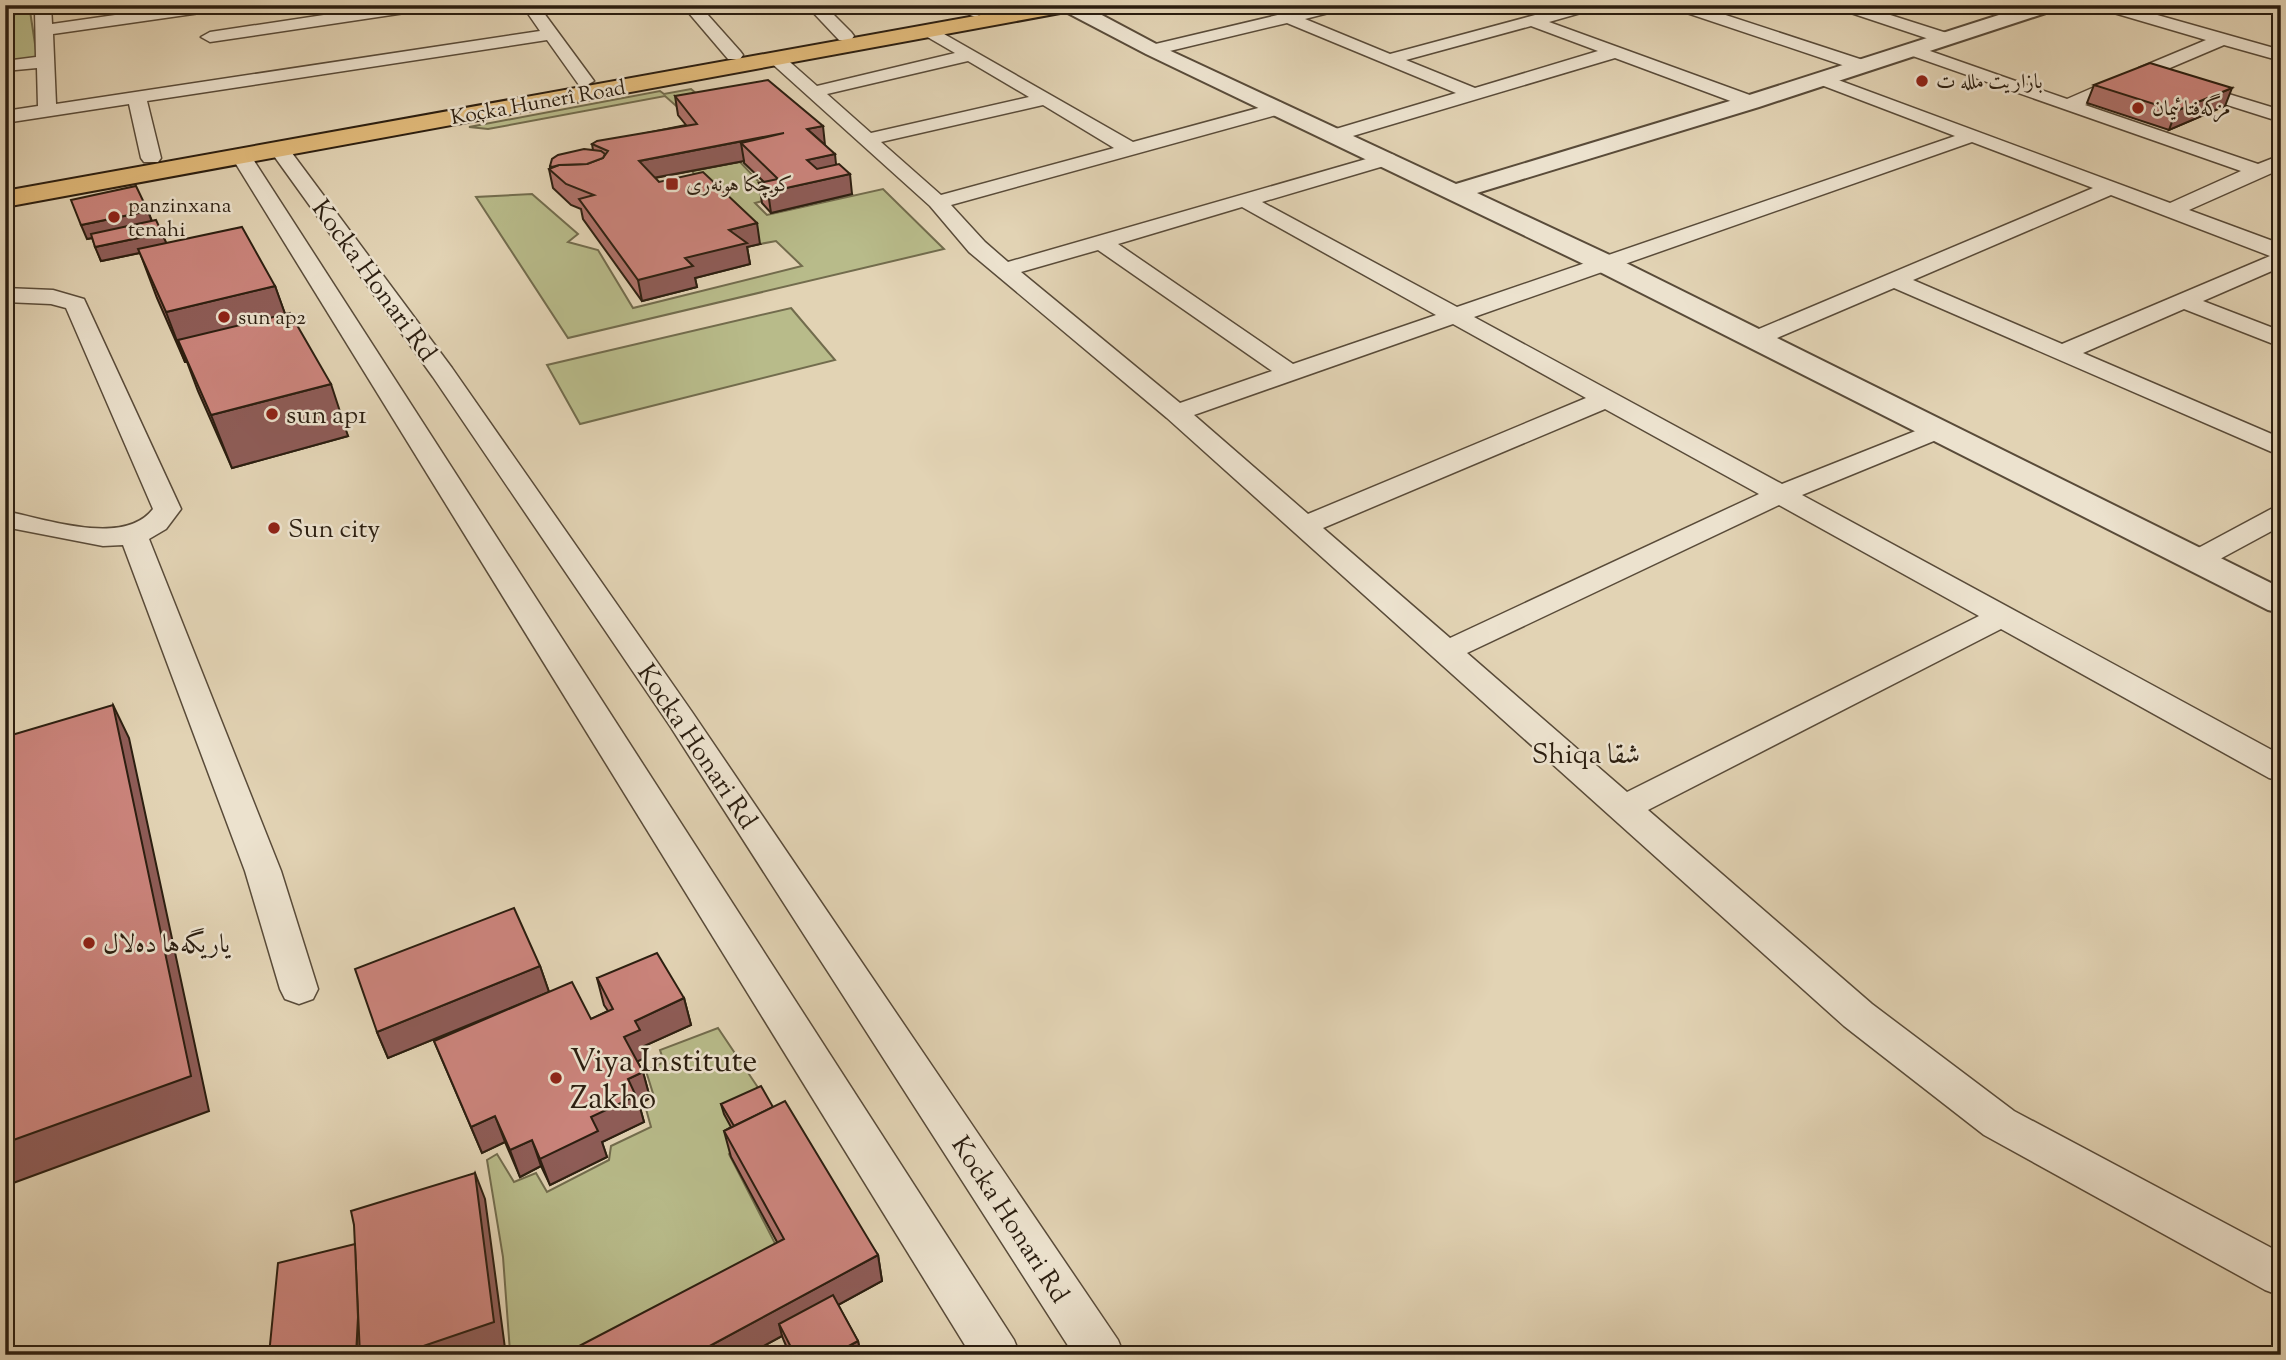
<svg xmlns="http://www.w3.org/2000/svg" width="2286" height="1360" font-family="'Sorts Mill Goudy',Amiri,serif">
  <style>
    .green { fill: #b8bb8a; stroke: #726c4d; stroke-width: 2 }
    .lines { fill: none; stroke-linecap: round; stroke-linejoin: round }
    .minor-casing { stroke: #594b39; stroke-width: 3 }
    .tertiary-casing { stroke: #594b39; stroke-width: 4 }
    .primary-casing { stroke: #2b1e10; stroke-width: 4 }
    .minor { fill: #ece2ce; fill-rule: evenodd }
    .tertiary { fill: #ece2ce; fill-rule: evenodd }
    .primary { fill: #e1ba7a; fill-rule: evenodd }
    .wall { fill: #af726b; stroke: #2b1e10; stroke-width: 2 }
    .shaded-wall { fill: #8e5c57; stroke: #2b1e10; stroke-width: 2 }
    .building { fill: #cb847c; stroke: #2b1e10; stroke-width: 2 }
    .poi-dot { fill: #8f2418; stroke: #ece2ce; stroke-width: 2.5 }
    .labels { text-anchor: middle; stroke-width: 5; stroke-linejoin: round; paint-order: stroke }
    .far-poi-label { font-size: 21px; fill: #2b1e10; stroke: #ece2ce; text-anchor: start }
    .far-street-label { font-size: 21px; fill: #2b1e10; stroke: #ece2ce }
    .street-label { font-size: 26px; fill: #2b1e10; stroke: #ece2ce }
    .poi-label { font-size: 26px; fill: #2b1e10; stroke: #ece2ce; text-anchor: start }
    .neighbourhood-label { font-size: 28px; fill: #2b1e10; stroke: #ece2ce }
    .near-poi-label { font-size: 32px; fill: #2b1e10; stroke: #ece2ce; text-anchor: start }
  </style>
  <rect width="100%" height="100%" fill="#e2d3b4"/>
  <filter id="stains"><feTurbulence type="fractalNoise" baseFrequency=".00286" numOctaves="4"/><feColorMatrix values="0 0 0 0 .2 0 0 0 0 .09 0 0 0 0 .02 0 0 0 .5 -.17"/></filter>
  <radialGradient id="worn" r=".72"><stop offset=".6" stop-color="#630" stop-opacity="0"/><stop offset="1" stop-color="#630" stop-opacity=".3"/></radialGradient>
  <g class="green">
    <polygon points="30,11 37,57 5,62 5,15"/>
    <polygon points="691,89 711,106 683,112 665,96 488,129 469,127 660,91 664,94"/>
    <polygon points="740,162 774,198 755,203 767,215 883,189 944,249 568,338 476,197 532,194 578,234 568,242 598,250 633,308 802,266 776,241 760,244 706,192 692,171"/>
    <polygon points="791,308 835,360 580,424 547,365"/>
    <polygon points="718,1028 763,1095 741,1145 729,1154 782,1257 618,1355 505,1355 510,1352 503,1257 487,1160 497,1154 514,1182 536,1173 547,1192 609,1160 611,1146 651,1127 646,1109 656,1103 646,1071 664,1062 660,1050"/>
  </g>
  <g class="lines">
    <defs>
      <g id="minor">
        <polygon points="5,5 51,5 52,24 185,5 206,5 208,8 200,13 53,34 56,104 540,31 522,5 538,5 594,81 585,86 579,85 547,40 147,101 161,158 158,162 144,162 141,158 129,104 5,123 5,111 38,106 37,68 5,71 5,61 36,57 35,11 5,15"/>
        <polygon points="390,5 433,5 425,10 210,42 201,37 210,32"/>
        <polygon points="682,5 699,5 740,51 743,55 740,59 728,59"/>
        <polygon points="806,5 824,5 851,32 854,36 851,40 839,40"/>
        <polygon points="959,5 978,5 984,12 976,17 970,15"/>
        <path d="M1320 5H1350L1348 8 1305 19 1390 54 1572 5H1600L1598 8 1549 22 1758 98 1760 102 1758 106H1744L1615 58 1336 141 1326 135 1329 131 1456 93 1287 23 1153 55 1144 50 1147 46ZM1531 26 1598 51 1475 88 1406 60Z"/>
        <polygon points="1670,5 1695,5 1869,62 1872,66 1863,71 1857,70 1672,8"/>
        <polygon points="1834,5 1859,5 1953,35 1956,39 1947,44 1941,43 1836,8"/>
        <polygon points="2095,5 2122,5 2281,50 2281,61 2224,45 2151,76 2139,76 2136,72 2139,68 2206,40 2097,8"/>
        <polygon points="2267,5 2281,5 2281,12"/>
        <path d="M930 26 1133 142 1280 102 1289 108 1287 112 951 205 985 242 1008 262 1387 153 1394 155 1397 159 1394 163 1262 202 1457 307 1955 136 1816 83 1813 79 1822 74 2170 203 2241 171 1907 54 1904 50 1907 46 1913 45 2067 99 2122 75H2134L2137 79 2134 83 2085 105 2258 164 2281 155V169L2189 210 2281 244V267L2203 301 2281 331V347L2184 309 2083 353 2281 438V456L1894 288 1763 344H1747L1743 339 1747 334 2093 188 1972 142 1474 317 1782 484 1928 426 1937 423 1946 426 1950 431 1946 436 1802 495 2281 755V781L2269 778 2001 629 1648 810 1872 1004 2014 1111 2281 1253V1296L2265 1290 1984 1135 1844 1026 1167 418 969 252 930 206 768 60 771 56H783L817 86 955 53 924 35 922 31 924 27ZM968 61 1029 97 871 133 827 94ZM1043 105 1114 148 941 195 881 142ZM2111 195 2270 256 2062 344 1913 280ZM1242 207 1436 315 1293 364 1118 244ZM1098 250 1272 371 1180 403 1021 272ZM1453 324 1586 398 1308 514 1194 415ZM1605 409 1759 494 1450 638 1323 528ZM1779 505 1979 616 1627 792 1467 653Z"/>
        <polygon points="2186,81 2281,110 2281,122 2180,90 2177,86 2180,82"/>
        <polygon points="279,143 286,145 452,368 692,712 1118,1340 1124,1355 1074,1355 670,726 433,377 269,149"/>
        <polygon points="241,150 251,156 1014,1340 1020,1355 971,1355 231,156"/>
        <path d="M5 288 53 290 84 299 181 509 166 529 149 539 281 871 318 989 313 999 299 1004 285 999 280 989 245 871 123 545 103 546 5 527V511C46 519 124 547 153 509L66 308 51 304 5 302Z"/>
        <polygon points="2281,507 2281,526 2207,566 2197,569 2187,566 2183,560 2187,554 2271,509"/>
      </g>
      <polygon id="tertiary" points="1083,5 1160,46 1456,184 1743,97 2030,5 2061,5 2058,9 1759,107 1477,193 1614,257 2281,588 2281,613 2268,610 1594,269 1146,54 1062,10 1059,6"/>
      <polygon id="primary" points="1036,5 1081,5 1071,11 5,207 5,191"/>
    </defs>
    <use href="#minor" class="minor-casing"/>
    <use href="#tertiary" class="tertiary-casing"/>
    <use href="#primary" class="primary-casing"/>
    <use href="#minor" class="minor"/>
    <use href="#tertiary" class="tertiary"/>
    <use href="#primary" class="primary"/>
  </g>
  <g class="wall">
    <polygon points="2094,85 2225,106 2169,130 2087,103"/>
    <polygon points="675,96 825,145 852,194 771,213 762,203 759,183 764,182 744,163 744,161 655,178 659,182 760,244 747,247 750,264 695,278 697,287 642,301 583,219 581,209 571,205 553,188 549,169 550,168 550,166 593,150 592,144 686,125 678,115"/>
    <polygon points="148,211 152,221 166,243 275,286 285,314 348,436 232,468 198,391 187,362 185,362 157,298 140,253 101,261 92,238 87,239"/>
    <polygon points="540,966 549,992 591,1019 608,1011 604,1005 597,978 684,998 691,1025 644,1046 647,1057 637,1061 643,1072 650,1098 639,1104 644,1122 602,1142 607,1157 550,1185 541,1166 520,1177 505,1142 482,1153 434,1041 532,999 388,1058 377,1032"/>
    <polygon points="721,1104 773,1107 878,1255 882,1281 838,1305 858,1341 861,1355 790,1355 784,1341 782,1336 747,1355 777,1242 731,1157 724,1131 731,1127 724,1114"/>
  </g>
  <g class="shaded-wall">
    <polygon points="2232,88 2225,106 2169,130 2176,111"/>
    <polygon points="823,126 825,145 807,129"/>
    <polygon points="784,133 741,143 744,161 642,180 639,161"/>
    <polygon points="835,154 837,174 809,180 807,160"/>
    <polygon points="850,174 852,194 771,213 768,192"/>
    <polygon points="148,211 153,225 87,239 81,225"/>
    <polygon points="757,223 760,244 747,247 750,264 695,278 697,287 642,301 638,280 685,258 729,230"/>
    <polygon points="162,233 168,247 101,261 95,247"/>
    <polygon points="275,286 293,336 178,340 187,362 185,362 166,312"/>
    <polygon points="331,384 348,436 232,468 211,415"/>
    <polygon points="113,705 129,738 209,1111 5,1186 5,1143"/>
    <polygon points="540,966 549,992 388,1058 377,1032"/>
    <polygon points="684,998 691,1025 644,1046 647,1057 632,1064 624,1037 635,1021"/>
    <polygon points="643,1072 650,1098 639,1104 644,1122 602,1142 607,1157 550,1185 540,1159 591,1117 628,1079"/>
    <polygon points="495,1116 505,1142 482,1153 471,1127"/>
    <polygon points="532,1140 541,1166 520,1177 510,1150"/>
    <polygon points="475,1173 485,1199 505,1348 484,1355 397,1355"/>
    <polygon points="363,1242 361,1355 356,1355"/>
    <polygon points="5,1254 7,1284 5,1285"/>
    <polygon points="878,1255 882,1281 785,1334 779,1324 782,1336 747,1355 693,1355"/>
    <polygon points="858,1341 861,1355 832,1355"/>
  </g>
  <g class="building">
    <polygon points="2150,63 2232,88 2176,111 2094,85"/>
    <polygon points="768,80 823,126 807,129 835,154 807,160 817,169 839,164 850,174 768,192 759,183 778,179 741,143 784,133 639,161 659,182 703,172 757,223 729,230 747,243 685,258 693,266 638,280 579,199 594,195 566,184 549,169 559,165 587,164 603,158 608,151 592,144 597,141 697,124 675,96"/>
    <polygon points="584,149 601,151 605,154 603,158 587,164 559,165 552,167 550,166 552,159 558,155"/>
    <polygon points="136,186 148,211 81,225 71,200"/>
    <polygon points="156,220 162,233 95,247 91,234"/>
    <polygon points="242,227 275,286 166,312 138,249"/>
    <polygon points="290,313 331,384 211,415 178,340"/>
    <polygon points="113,705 191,1076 5,1143 5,737"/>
    <polygon points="514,908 540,966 377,1032 355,969"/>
    <polygon points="657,953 684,998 635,1021 640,1030 624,1037 643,1072 628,1079 636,1096 591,1117 598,1131 540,1159 532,1140 510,1150 495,1116 471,1127 434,1041 572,982 591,1019 613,1009 597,978"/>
    <polygon points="761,1086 773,1107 734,1126 721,1104"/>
    <polygon points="785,1101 878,1255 693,1355 562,1355 784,1239 724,1131"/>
    <polygon points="475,1173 494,1322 397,1355 360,1355 354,1225 351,1211"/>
    <polygon points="355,1244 358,1317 356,1355 269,1355 278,1263"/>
    <polygon points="833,1295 858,1341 832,1355 795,1355 779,1324"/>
  </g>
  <g class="poi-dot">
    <circle cx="1922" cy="81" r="7"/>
    <circle cx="2138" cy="108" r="7"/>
    <rect x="665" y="177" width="14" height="14" rx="3.5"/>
    <circle cx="114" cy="217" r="7"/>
    <circle cx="224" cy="317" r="7"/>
    <circle cx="272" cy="414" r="7"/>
    <circle cx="274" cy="528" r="7"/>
    <circle cx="89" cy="943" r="7"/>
    <circle cx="556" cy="1078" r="7"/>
  </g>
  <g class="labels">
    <g class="far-poi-label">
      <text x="1936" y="88">بازاريت ملله ت</text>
      <text x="2152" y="115">مزگەفتا ئيمان</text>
      <text x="686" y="191">كوچكا هونەری</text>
      <text x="128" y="212">panzinxana<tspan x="128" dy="24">tenahi</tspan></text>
      <text x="238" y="324">sun ap2</text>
    </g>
    <g class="far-street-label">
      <text transform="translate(538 102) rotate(-10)" y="7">Koçka Hunerî Road</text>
    </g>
    <g class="street-label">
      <text transform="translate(375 280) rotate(54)" y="9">Kocka Honari Rd</text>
      <text transform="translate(698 746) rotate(56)" y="9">Kocka Honari Rd</text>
      <text transform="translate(1011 1219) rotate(57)" y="9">Kocka Honari Rd</text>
    </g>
    <g class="poi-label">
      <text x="286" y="423">sun ap1</text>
      <text x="288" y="537">Sun city</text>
      <text x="103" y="952">یاریگەها دەلال</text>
    </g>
    <g class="neighbourhood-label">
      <text x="1586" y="763">Shiqa شقا</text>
    </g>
    <g class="near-poi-label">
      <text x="570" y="1071">Viya Institute<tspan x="570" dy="37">Zakho</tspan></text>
    </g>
  </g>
  <rect width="2286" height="1360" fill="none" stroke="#e2d3b4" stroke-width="28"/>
  <rect x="7" y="7" width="2272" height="1346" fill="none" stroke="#2b1e10" stroke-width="3.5"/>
  <rect x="14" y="14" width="2258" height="1332" fill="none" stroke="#2b1e10" stroke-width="2"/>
  <rect width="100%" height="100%" filter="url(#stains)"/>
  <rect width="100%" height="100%" fill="url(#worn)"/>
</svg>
